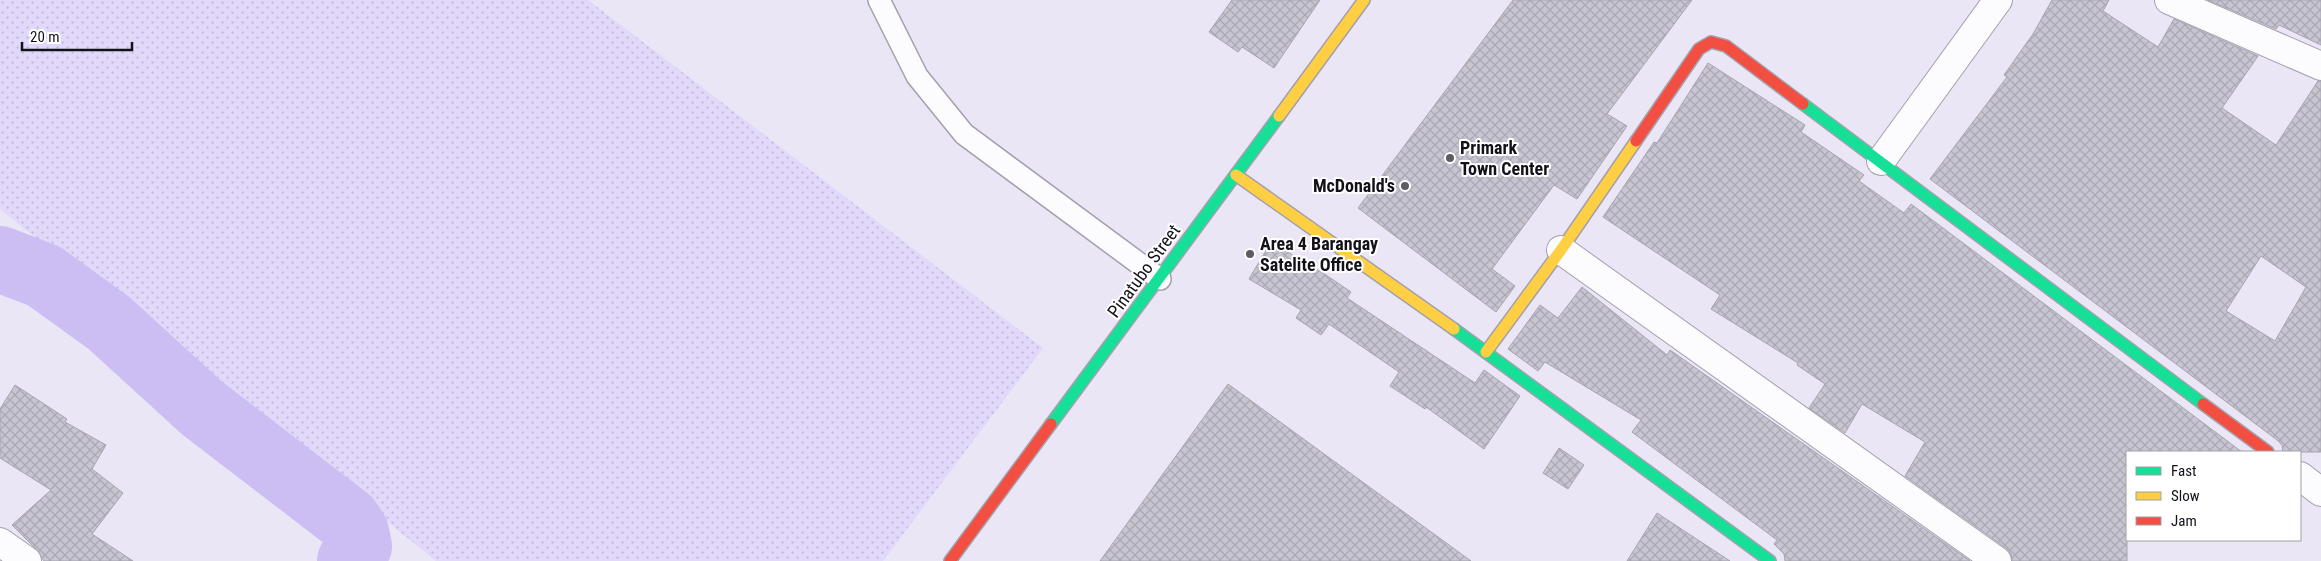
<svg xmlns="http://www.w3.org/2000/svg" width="2321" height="561" font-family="'Roboto Condensed',sans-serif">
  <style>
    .grass { fill: url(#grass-dots) }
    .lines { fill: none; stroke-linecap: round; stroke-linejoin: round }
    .river { stroke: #ccbdf3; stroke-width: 66 }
    .building { fill: url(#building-cross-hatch); stroke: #a7a4b0; fill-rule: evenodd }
    .lane-casing { stroke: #a3a0ac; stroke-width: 24 }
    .street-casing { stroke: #a3a0ac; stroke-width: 30 }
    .fast-casing { stroke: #a3a0ac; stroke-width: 14 }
    .slow-casing { stroke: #a3a0ac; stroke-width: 14 }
    .jam-casing { stroke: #a3a0ac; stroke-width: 14 }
    .lane { stroke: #fcfbfe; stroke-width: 21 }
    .street { stroke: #fcfbfe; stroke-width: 28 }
    .fast { stroke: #16e098; stroke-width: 11 }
    .slow { stroke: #ffcf43; stroke-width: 11 }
    .jam { stroke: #f24e42; stroke-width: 11 }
    .poi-dot { fill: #5e5b66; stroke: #fff; stroke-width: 2 }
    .labels { text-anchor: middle; stroke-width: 4; stroke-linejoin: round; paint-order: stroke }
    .poi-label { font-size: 18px; font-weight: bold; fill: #131019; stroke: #fff; text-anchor: start }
    .street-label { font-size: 18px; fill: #131019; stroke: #fff }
  </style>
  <defs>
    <pattern id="grass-dots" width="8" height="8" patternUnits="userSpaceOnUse" patternTransform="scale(1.25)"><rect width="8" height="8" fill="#e1d8fa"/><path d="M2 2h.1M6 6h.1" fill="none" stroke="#c0b8d6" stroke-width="1.8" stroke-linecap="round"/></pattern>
    <pattern id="building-cross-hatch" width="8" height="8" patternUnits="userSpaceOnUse" patternTransform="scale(1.25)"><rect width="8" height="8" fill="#c8c5d2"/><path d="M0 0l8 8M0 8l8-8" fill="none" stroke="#aba8b4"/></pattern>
  </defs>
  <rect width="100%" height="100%" fill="#eae6f6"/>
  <polygon class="grass" points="0,0 588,0 1043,348 883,561 436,561 0,209"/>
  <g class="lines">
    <polyline class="river" points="0,259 44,276 109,323 202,408 348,520 356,532 359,546 350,561"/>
  </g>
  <g class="building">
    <polygon points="1232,0 1320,0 1274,68 1242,47 1238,52 1209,32"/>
    <polygon points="1513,0 1692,0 1607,114 1627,126 1577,199 1554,185 1492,269 1515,286 1496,312 1358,208"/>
    <path d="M2052 0H2109L2103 11 2158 47 2174 19 2258 56 2222 108 2276 145 2318 81H2321V452H2283L2282 445 2277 440 1930 179 2007 77 2004 75 2033 34ZM2261 256 2306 287 2275 341 2226 311Z"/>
    <polygon points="2208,0 2321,0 2321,45 2279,25 2276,29"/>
    <polygon points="1708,63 1805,125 1801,132 1864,175 1859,181 1904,213 1911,204 2242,452 2127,452 2127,561 2012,561 2011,554 2006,548 1905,476 1925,442 1862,404 1845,433 1809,408 1825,384 1797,365 1798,363 1711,309 1720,295 1603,217 1654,142 1657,143"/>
    <polygon points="1271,242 1326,275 1351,292 1347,298 1475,383 1484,370 1520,396 1484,449 1426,407 1425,409 1390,386 1399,372 1329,324 1321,335 1296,318 1301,310 1249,279"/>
    <polygon points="1582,287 1667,355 1670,350 1970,561 1785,561 1784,554 1774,544 1777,540 1632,432 1641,420 1545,362 1538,371 1508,349 1540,305 1558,318"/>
    <polygon points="1228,384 1471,561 1100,561"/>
    <polygon points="15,385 67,419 65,422 106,445 92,469 123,493 92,534 133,561 44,561 36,549 12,525 51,490 0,458 0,409"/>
    <polygon points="1559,448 1584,465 1568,489 1543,473"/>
    <polygon points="1657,513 1730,561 1627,561"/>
  </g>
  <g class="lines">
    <defs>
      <polyline id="lane" points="879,0 917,76 964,134 1160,279"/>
      <g id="street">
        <polyline points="2169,0 2321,66"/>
        <polyline points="1881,161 1998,0"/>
        <polyline points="1561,250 1997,561"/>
        <polyline points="2300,476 2321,492"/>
        <polyline points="0,542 27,561"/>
      </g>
      <g id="fast">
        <polyline points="1803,104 2203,404"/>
        <polyline points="1454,329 1770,561"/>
        <polyline points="1051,424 1279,116"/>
      </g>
      <g id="slow">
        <polyline points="1279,116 1364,0"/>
        <polyline points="1236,175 1454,329"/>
        <polyline points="1486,352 1561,250 1636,141"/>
      </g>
      <g id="jam">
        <polyline points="1636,141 1699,49 1711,42 1726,46 1803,104"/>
        <polyline points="2203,404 2268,452"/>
        <polyline points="950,561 1051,424"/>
      </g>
    </defs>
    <use href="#lane" class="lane-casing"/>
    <use href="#street" class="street-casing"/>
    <use href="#fast" class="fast-casing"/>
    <use href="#slow" class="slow-casing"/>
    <use href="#jam" class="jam-casing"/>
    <use href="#lane" class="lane"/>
    <use href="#street" class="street"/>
    <use href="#fast" class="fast"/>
    <use href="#slow" class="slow"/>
    <use href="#jam" class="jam"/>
  </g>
  <g class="poi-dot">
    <circle cx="1450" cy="158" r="5"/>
    <circle cx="1405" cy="186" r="5"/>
    <circle cx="1250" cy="254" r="5"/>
  </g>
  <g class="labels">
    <g class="poi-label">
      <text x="1460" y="154">Primark<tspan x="1460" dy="21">Town Center</tspan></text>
      <text x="1395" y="192" text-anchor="end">McDonald's</text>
      <text x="1260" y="250">Area 4 Barangay<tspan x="1260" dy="21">Satelite Office</tspan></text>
    </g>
    <g class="street-label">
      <text transform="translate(1144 271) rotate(-54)" y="6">Pinatubo Street</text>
    </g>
  </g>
  <rect x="2126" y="451" width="175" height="90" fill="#ffffff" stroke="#a19fa3"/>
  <rect x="2136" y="467" width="25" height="8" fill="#16e098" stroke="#a19fa3"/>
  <text x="2171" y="476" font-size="15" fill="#131019">Fast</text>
  <rect x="2136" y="492" width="25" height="8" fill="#ffcf43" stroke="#a19fa3"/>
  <text x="2171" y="501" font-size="15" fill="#131019">Slow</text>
  <rect x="2136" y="517" width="25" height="8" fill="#f24e42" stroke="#a19fa3"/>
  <text x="2171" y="526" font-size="15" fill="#131019">Jam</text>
  <path d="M22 42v8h110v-8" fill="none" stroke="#131019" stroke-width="2.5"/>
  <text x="30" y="42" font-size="15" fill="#131019" stroke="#ffffff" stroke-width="4" paint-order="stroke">20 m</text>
</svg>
